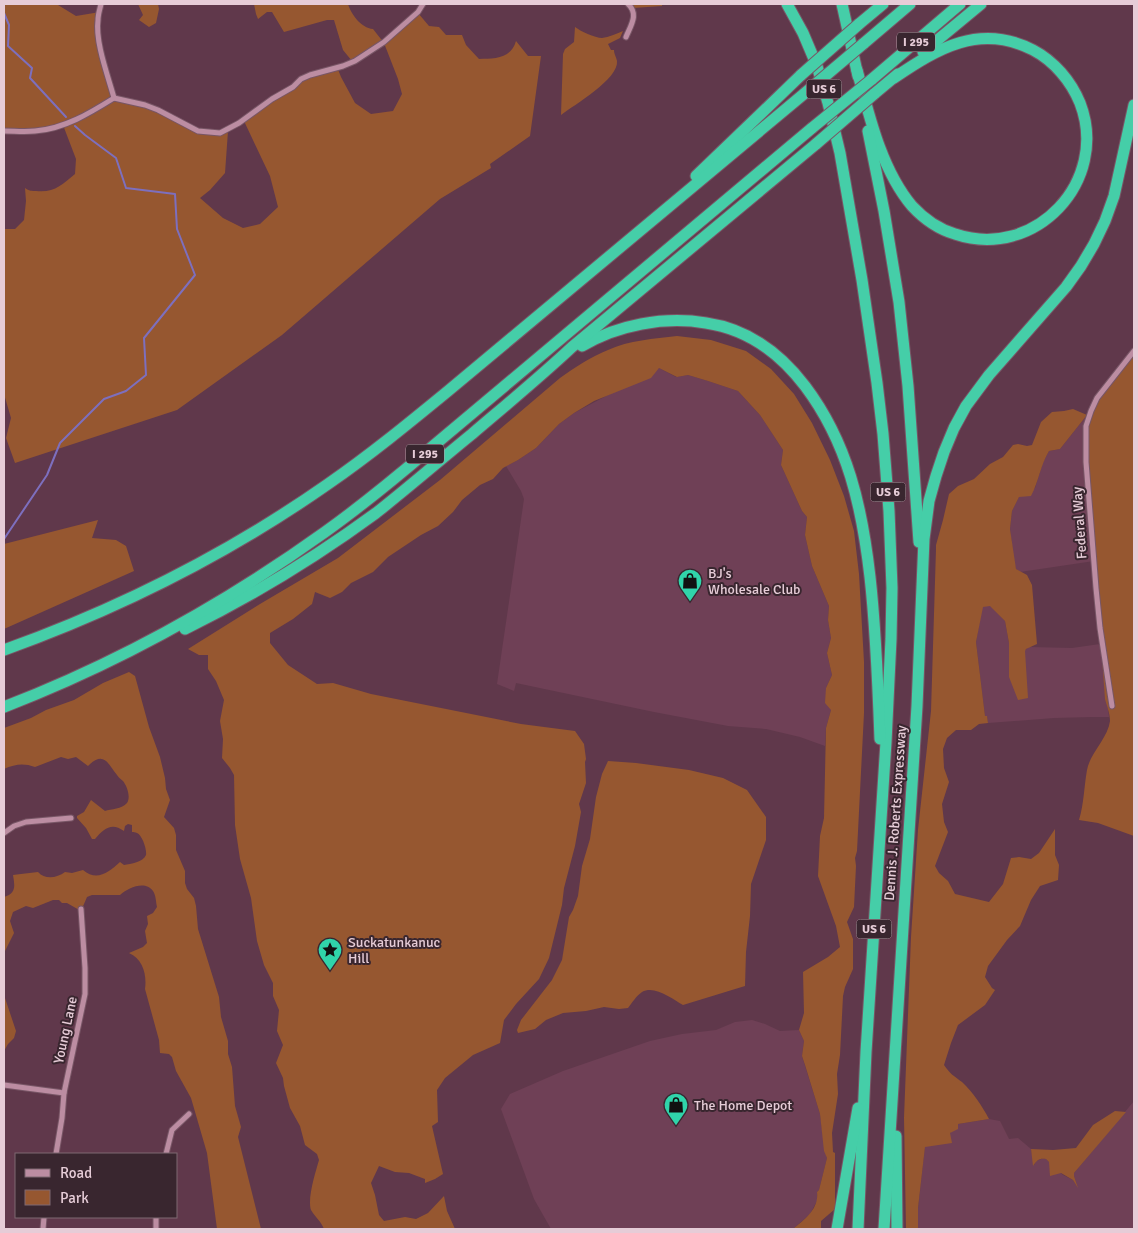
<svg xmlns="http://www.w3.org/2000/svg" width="1138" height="1233" font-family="Signika,sans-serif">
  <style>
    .built { fill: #6f4056 }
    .green { fill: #965730 }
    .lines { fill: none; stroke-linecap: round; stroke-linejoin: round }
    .stream { stroke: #7d6fbe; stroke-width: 2 }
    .street-casing { stroke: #785666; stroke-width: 7 }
    .highway-casing { stroke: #785666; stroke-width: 13 }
    .street { stroke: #bc8da2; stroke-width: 5 }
    .highway { stroke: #45cea8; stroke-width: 11 }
    .highway-bridge-casing { stroke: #785666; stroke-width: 13; stroke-linecap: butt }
    .highway-bridge { stroke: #45cea8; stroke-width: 11 }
    .labels { text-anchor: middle; stroke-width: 4; stroke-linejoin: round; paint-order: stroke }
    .shield { fill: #39262f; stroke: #b29aa5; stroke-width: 1 }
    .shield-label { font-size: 12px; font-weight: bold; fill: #e6ccd7 }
    .street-label { font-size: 14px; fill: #e6ccd7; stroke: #39262f }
    .poi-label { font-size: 14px; fill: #e6ccd7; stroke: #39262f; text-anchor: start }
  </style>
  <rect width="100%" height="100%" fill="#60384b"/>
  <g class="built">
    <polygon points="659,368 676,377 688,375 708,381 738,391 760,415 783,450 781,465 802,511 807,517 805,535 812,566 829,606 828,620 831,638 827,653 832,675 826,688 831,710 826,728 825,746 800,737 766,729 728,726 654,712 516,683 514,691 497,684 524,499 521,491 506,466 518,460 536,448 559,424 574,413"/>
    <polygon points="1087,415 1094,561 1020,572 1016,569 1014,562 1010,529 1012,511 1019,497 1035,488 1043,462 1049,451 1060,449"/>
    <polygon points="990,605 1005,621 1009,643 1009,677 1025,650 1029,647 1072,648 1100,644 1109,717 1092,717 1054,718 988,723 987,717 985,717 976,642 982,607"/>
    <polygon points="752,1020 765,1024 780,1031 799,1030 804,1041 802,1056 820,1114 825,1151 827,1158 819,1190 817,1192 817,1201 810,1214 793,1229 551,1229 534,1199 501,1109 510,1094 563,1071 650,1041 682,1034 716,1030 735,1022"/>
    <polygon points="1134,1101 1134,1229 918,1229 918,1208 925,1146 934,1145 950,1133 958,1124 989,1119 1000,1121 1009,1139 1018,1138 1031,1149 1034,1165 1036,1161 1041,1159 1046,1159 1063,1175 1073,1180 1077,1186 1074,1176 1074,1173"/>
  </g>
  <g class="green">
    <path d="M4 4H57L58 5 76 16 100 12V41L115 98 145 104 200 131H228L225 173 210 190 200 198 223 218 243 228 260 224 278 207 270 176 244 121 305 77 337 67 341 77 355 103 371 114 393 111 402 94 398 79 384 43 418 13 429 26 439 27 446 35H462L466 45 479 59C494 59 511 59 516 41L528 56H541L530 136 490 164 491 168 440 199 282 335 177 410 15 463 6 438 11 418 4 394V229H15L24 220 26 201 25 188C29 191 32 191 36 191 54 193 62 185 75 174L76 159 63 125 37 131H4Z"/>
    <polygon points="138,4 158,4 159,9 156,23 149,27 139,20 143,15"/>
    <path d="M254 4H348C351 14 361 28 373 29L384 43 352 61 343 50 334 20H327L284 32 272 12H267L258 19 256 14Z"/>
    <polygon points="630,4 662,4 662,6 633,8"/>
    <path d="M575 27C580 31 595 38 602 38 609 37 616 34 623 31L620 38 608 44 611 50H614C614 54 616 56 617 61 619 79 574 105 561 115L563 54 565 49 574 42Z"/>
    <path d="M677 336 711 340 746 351 771 369 794 394 812 423 830 460 844 496 854 531 859 574 864 662V713L857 851 855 858 856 866 854 907 847 922 853 939V969L845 987 843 996 840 1055 837 1074 838 1094 832 1133 833 1152 835 1153V1209L821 1221V1229H793C805 1219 819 1209 817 1192L819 1190 827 1158 824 1151 820 1114 805 1065 802 1056 804 1041 799 1030 804 1013 803 972 828 957 840 947 836 926 818 876 820 836 824 818 826 728 831 710 825 703 826 688 832 675 827 653 831 638 828 620 829 606 812 566 805 535 807 517 802 511 781 465 783 450 760 415 738 391 708 381 688 375 677 377 659 368 651 378 594 401 574 413 559 424 536 448 518 460 503 468 493 479 480 485 462 500 453 512 438 526 421 535 388 557 373 572 351 583 342 592 330 598 315 592 312 604 293 619 270 633V643L288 665 317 684 333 683 371 694 521 724 575 731 584 744 586 759 585 762 586 783 579 804 581 812 575 846 564 888 562 905 549 958 539 979 516 1004 504 1020 500 1043 473 1055 445 1078 437 1090 438 1122 432 1126 443 1174 435 1179 425 1183V1179L409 1173 395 1172 379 1166 371 1183 375 1195 379 1215 384 1221 405 1217 416 1219 428 1213 444 1196 447 1211 455 1229H324C321 1221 315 1217 311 1210 307 1198 316 1171 319 1160L317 1154 305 1145 300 1126 290 1108 284 1086 283 1078 276 1063 283 1045 277 1031 279 1010 273 996V983L264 965 257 941 251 898 240 859 235 825 234 775 230 768 222 758 223 739 220 721 224 700 216 681 208 669V655H199L188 649 260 604 338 558 440 480 560 378C575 367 591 357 608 350 629 340 654 339 677 336Z"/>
    <path d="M1134 352V836L1098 823 1079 820C1084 803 1084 787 1087 770 1090 753 1108 738 1110 721 1110 714 1107 706 1105 699L1086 443 1089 415 1101 392Z"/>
    <path d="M1073 409 1087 415 1060 449 1049 451C1040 466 1039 481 1031 496L1019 497 1012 511 1010 529 1016 569 1027 575 1032 585 1037 644 1026 649 1025 651 1028 698 1018 700 1009 677V643L1005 621 990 606 983 607 976 642 985 716H987L988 723 979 724 971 730H956L947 738 943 749 944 768 949 782 942 804 944 822 948 832 935 866 939 873 948 881 955 894 989 902 1003 884 1011 858 1019 857 1031 859 1039 853 1055 829V855L1059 865 1058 880 1040 886 1031 900 1020 926 1007 940 988 966 985 977 992 988 995 990 985 1005 958 1025 951 1043 944 1065C950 1074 954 1076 962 1082 973 1092 982 1106 989 1119L958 1124V1129L950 1133 952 1143 925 1147 918 1208V1229H906L904 1118 911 937 918 830 931 711 936 549V545L943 520 949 494 958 486 974 479 990 464 1003 457 1013 445 1018 444 1027 446 1032 445 1041 422 1052 412 1064 411Z"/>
    <polygon points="98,520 92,538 116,540 126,546 134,571 4,629 4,544"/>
    <path d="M129 672 135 676 149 727 160 757 165 778 166 789 170 800 164 817 174 828 176 835V850L185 871V883L187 889 194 898 196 906 198 929 219 997 221 1017 228 1041V1054L232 1067 235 1106 241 1127 238 1137 261 1229H217L207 1153 191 1098 176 1071 172 1057 169 1054 160 1053 159 1040 145 989C147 975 143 959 129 953L143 947 147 943 145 931 148 924 147 916 153 913 157 907C156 903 156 895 153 891 145 880 128 888 120 895H92L87 897 81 911 67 903H62L59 900H53L33 908 26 906 13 912 10 921 14 933 4 953V897C16 893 15 887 13 875L21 874 38 872C45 880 57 878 65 872L72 873 83 870C97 882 109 872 120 862L124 865C131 864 143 862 146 855 147 849 142 835 137 833 135 832 134 832 132 832V825L128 824 125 826 124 831C112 822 104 828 95 839H92L86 828 77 818V816L84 812 91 800 105 811C111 809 122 809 127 803 131 797 127 786 123 781 121 779 119 778 117 775 108 764 104 750 88 766L76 757 68 759 61 757 35 767C24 763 15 764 4 769V728L31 718 46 710 74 700 103 683Z"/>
    <path d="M608 761 636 763 689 770 723 778 747 790 766 817V840L751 884 750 916 746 952 745 986 683 1005C672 999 655 985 642 992 636 996 632 1003 628 1008L619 1009 604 1007 586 1011 563 1013 546 1020 535 1029 518 1033 517 1030 521 1020 552 980 562 960 569 917 573 910 578 896 582 866 590 839 596 797 602 774Z"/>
    <polygon points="4,995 16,1031 14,1038 8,1044 4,1051"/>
    <path d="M1115 1111 1126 1112 1074 1173V1176L1078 1188 1073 1180 1061 1173 1050 1176 1049 1162 1046 1159C1039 1158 1037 1160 1033 1166L1031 1149 1053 1150 1076 1148 1093 1125Z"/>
  </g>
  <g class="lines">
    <g class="stream">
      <polyline points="4,13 9,25 8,46 32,68 30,78 66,117"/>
      <polyline points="4,539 47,475 60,443 104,399 126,391 146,375 144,338 195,275 177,229 175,194 126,188 116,158 85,135 75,126"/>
    </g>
    <defs>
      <g id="street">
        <path d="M101 4C100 9 98 14 98 20 95 42 108 76 114 98"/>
        <path d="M626 37C631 25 639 14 628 4"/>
        <path d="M4 131C14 131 25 132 35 131 64 129 90 113 114 98L145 105 158 110 198 131 220 133 239 123 272 99 293 87 301 79 310 75 343 66 355 61 384 42 418 12 423 4"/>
        <polyline points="1112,706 1100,628 1096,588 1086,462 1086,426 1091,411 1097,398 1134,351"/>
        <polyline points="4,833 14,826 26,822 71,818"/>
        <polyline points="4,1085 64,1093"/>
        <polyline points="56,1154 62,1118 64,1093 85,994 85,968 81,909"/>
        <polyline points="166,1154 172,1130 189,1114"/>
        <polyline points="156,1217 156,1229"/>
        <polyline points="43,1229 44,1217"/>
      </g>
      <g id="highway">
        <polyline points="787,4 803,33 817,66 828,103 840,153 862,280 877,383 883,434 889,511 892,588 891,639 886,742 866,1052 858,1229"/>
        <polyline points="842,4 858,76"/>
        <polyline points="859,24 883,4"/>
        <polyline points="863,44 910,4"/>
        <polyline points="923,52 981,4"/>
        <path d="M857 70C869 115 881 169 912 206 924 219 938 229 955 234 1035 261 1110 181 1080 103 1071 81 1054 61 1033 50 980 23 938 48 894 78"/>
        <polyline points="871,80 960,4"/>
        <polyline points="874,94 898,74"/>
        <polyline points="868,131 884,211 899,302 908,386 919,542"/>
        <polyline points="696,176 801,75"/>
        <path d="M582 346C617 325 664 316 706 323 747 329 780 353 805 386 848 443 862 507 870 577 876 630 878 685 880 739"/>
        <path d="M185 629C252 596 316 557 376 513 409 487 440 460 472 434 506 405 540 377 572 347L816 144"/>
        <path d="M4 650C118 609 228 554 328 484 370 455 409 423 448 391L805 93"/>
        <path d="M4 707C118 663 226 603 325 532 360 507 393 480 426 452L812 128"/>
        <polyline points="896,1136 897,1229"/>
        <polyline points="837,1229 858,1108"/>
        <polyline points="884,1229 917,706 924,539 929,501 936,476 944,452 954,428 966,406 989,375 1066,287 1081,266 1094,244 1105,221 1114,196 1134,105"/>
      </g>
    </defs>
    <use href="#street" class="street-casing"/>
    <use href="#highway" class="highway-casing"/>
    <use href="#street" class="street"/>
    <use href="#highway" class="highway"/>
    <defs>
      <g id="highway-bridge">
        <polyline points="801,75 859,24"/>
        <polyline points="805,93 863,44"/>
        <polyline points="812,128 871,80"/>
        <polyline points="816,144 874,94"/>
      </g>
    </defs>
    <use href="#highway-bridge" class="highway-bridge-casing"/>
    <use href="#highway-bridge" class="highway-bridge"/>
  </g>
  <defs>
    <symbol id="shop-pin" viewBox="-11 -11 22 30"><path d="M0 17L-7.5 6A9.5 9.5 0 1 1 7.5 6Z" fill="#30d4aa" stroke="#39262f"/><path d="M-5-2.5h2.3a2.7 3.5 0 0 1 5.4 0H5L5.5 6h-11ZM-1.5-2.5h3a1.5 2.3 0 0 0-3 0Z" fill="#111"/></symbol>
    <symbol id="sight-pin" viewBox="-11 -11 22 30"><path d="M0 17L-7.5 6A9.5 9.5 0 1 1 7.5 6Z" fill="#30d4aa" stroke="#39262f"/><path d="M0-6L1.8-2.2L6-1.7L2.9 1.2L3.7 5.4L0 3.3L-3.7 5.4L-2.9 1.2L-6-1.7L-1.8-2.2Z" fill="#111"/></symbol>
  </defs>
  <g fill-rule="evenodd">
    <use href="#shop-pin" x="676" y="567" width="28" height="38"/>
    <use href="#sight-pin" x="316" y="936" width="28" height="38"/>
    <use href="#shop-pin" x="662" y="1091" width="28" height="38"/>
  </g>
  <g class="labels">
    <g class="shield">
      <rect x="897" y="32.5" width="38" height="19" rx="4"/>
      <rect x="806.5" y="79.5" width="35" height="19" rx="4"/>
      <rect x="406" y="444.5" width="38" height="19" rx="4"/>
      <rect x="870.5" y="482.5" width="35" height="19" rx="4"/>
      <rect x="856.5" y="919.5" width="35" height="19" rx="4"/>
    </g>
    <g class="shield-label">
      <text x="916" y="46">I 295</text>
      <text x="824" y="93">US 6</text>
      <text x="425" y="458">I 295</text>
      <text x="888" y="496">US 6</text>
      <text x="874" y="933">US 6</text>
    </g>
    <g class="street-label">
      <text transform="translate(1079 523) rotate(-94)" y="5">Federal Way</text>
      <text transform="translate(895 813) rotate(-86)" y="5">Dennis J. Roberts Expressway</text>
      <text transform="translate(65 1030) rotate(-78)" y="5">Young Lane</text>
    </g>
    <g class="poi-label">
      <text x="708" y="578">BJ's<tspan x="708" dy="16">Wholesale Club</tspan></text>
      <text x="348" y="947">Suckatunkanuc<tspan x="348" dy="16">Hill</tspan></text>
      <text x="694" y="1110">The Home Depot</text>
    </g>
  </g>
  <rect width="1138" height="1233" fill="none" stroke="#e6ccd7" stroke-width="10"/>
  <rect x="15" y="1153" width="162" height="65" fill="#39262f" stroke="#7e6872"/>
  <rect x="25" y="1169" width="25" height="8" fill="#bc8da2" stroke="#7e6872"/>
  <text x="60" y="1178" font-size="15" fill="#e6ccd7">Road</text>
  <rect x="25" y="1190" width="25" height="15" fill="#965730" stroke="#7e6872"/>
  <text x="60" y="1203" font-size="15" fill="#e6ccd7">Park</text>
</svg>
